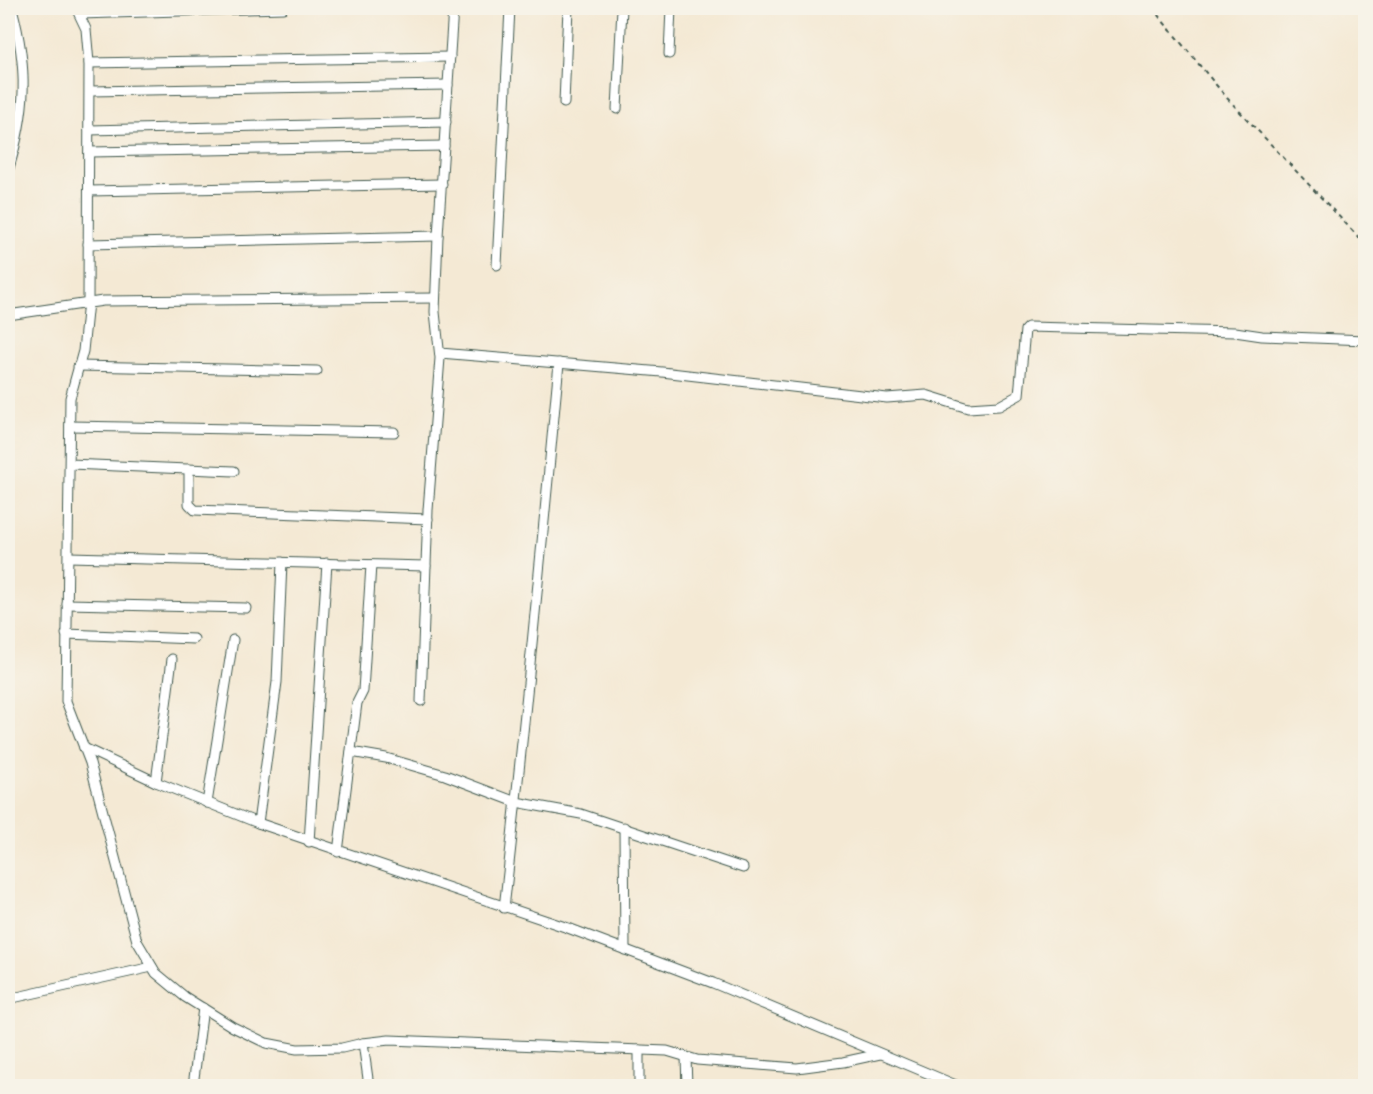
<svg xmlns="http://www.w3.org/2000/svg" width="1373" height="1094" font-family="'Architects Daughter',sans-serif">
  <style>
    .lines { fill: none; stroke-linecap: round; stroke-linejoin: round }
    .street-casing { stroke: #3f574c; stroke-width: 11 }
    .path { stroke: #3f574c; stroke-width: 2; stroke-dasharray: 4.5 4.5; stroke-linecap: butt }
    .street { stroke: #fff; stroke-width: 9 }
  </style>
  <rect width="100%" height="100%" fill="#f7f3e8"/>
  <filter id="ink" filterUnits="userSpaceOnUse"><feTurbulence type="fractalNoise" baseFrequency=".0167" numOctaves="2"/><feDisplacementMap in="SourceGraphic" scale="12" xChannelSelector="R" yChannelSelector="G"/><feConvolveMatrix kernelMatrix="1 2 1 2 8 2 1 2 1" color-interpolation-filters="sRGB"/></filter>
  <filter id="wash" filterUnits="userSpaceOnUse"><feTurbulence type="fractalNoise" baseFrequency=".008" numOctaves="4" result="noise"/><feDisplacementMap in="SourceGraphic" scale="24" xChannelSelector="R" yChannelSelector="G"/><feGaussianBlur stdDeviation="1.35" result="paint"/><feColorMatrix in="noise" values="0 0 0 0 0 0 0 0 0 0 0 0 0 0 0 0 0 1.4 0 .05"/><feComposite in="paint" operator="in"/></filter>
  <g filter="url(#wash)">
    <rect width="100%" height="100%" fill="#f4e9d4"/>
  </g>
  <g filter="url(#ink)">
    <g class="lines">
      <defs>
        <g id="street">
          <polyline points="76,8 86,29 89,63 88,302 83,351 70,398 66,701 90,763 137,941 156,973 185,997 233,1027 266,1043 297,1049 342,1048 363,1043 389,1040 667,1051 697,1060 797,1068 843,1062 880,1054"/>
          <polyline points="80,14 283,8"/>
          <polyline points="669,54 671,8"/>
          <polyline points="89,63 450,57"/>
          <polyline points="90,91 448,85"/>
          <polyline points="564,103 568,8"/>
          <polyline points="617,109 622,8"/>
          <polyline points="89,130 446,122"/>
          <polyline points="89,152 444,146"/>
          <path d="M8 171C27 110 28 69 12 8"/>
          <polyline points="89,191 442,184"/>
          <polyline points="88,244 438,236"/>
          <polyline points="497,265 510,8"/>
          <polyline points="8,315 103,301 435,298"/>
          <polyline points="440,353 662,372 887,398 926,395 968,408 999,406 1019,395 1025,330 1028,327 1235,332 1262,336 1366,340"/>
          <polyline points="78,366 317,371"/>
          <polyline points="70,426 394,432"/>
          <polyline points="70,464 234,471"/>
          <polyline points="189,469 189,504 195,510 428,519"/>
          <polyline points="69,557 426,566"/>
          <polyline points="67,604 246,608"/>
          <polyline points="66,634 194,639"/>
          <polyline points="421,701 428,510 440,358 435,312 438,236 453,8"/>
          <polyline points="84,748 156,782 258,823 568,928 713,983 958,1086"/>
          <polyline points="351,752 386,758 445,775 516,802 581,814 743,868"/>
          <polyline points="156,782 172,659"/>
          <polyline points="207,803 233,640"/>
          <polyline points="258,823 277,682 282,562"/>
          <polyline points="624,827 625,950"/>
          <polyline points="309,842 327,563"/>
          <polyline points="338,852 357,703 363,691 371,565"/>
          <path d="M504 908C525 726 542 545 559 363"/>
          <polyline points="8,999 152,967"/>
          <polyline points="363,1043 369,1086"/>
          <polyline points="639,1050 639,1086"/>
          <polyline points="686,1057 687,1086"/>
          <polyline points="193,1086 203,1008"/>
        </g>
      </defs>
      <use href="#street" class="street-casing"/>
      <polyline class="path" points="1152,8 1227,98 1366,245"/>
      <use href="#street" class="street"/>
    </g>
  </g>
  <rect width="1373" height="1094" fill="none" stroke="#f7f3e8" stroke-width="30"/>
</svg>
